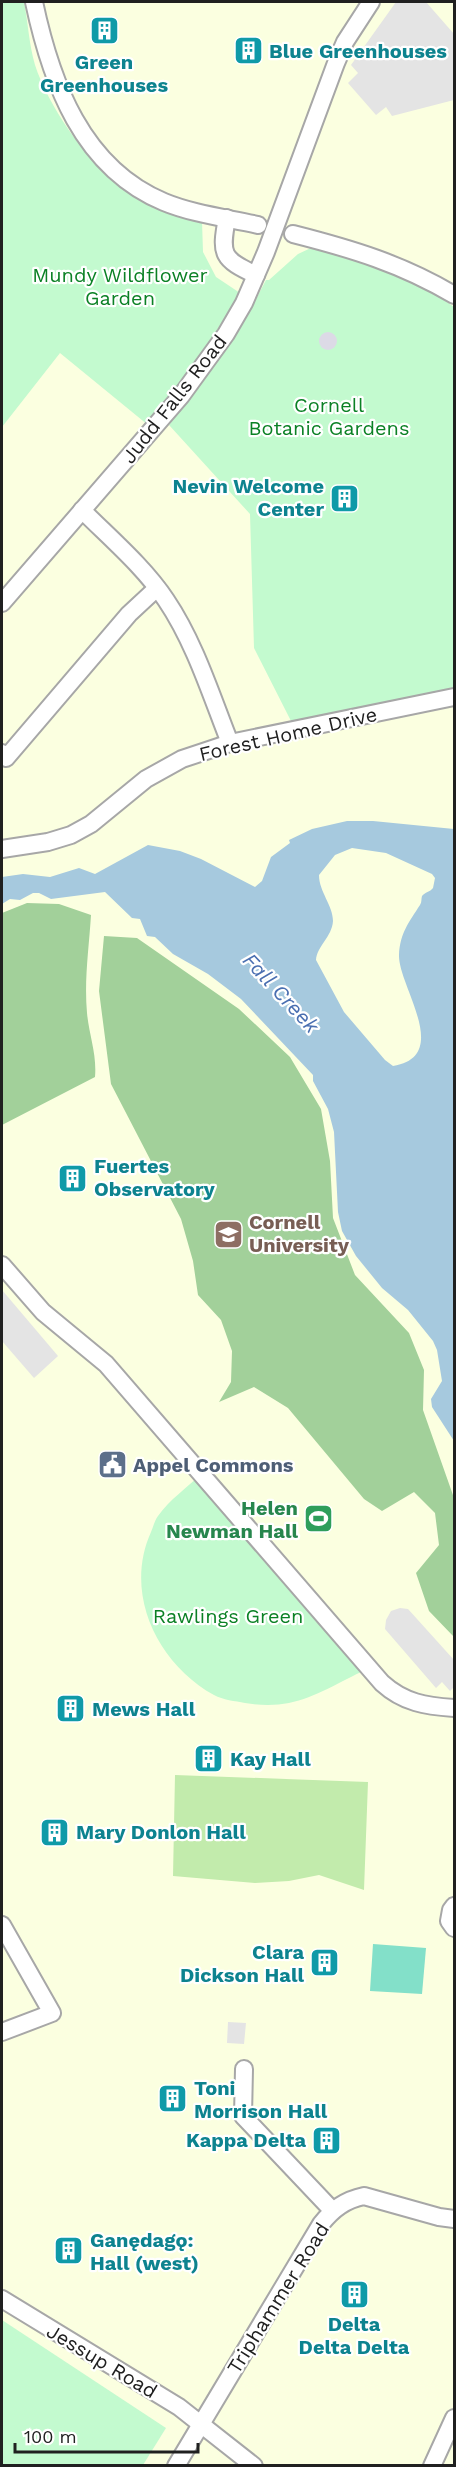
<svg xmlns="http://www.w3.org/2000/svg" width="456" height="2467" font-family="'Work Sans',sans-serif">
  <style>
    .education { fill: #fbffe0 }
    .grass { fill: #c2ebac }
    .forest { fill: #a2d09a }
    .park { fill: #c3facf }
    .pitch { fill: #83e0c9 }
    .parking { fill: #e4e4e4 }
    .plaza { fill: #dcdae6 }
    .water { fill: #a6c9de; fill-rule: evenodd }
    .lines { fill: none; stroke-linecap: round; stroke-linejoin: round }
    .minor-casing { stroke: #a7a7a7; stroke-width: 20 }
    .minor { stroke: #fff; stroke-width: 16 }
    .labels { text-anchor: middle; stroke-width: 4.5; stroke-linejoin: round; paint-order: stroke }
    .culture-label { font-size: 20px; font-weight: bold; fill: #0d838f; stroke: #fff; text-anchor: start }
    .park-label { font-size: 20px; fill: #0b8125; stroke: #fff }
    .street-label { font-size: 20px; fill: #202020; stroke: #fff }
    .education-label { font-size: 20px; font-weight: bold; fill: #785e54; stroke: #fff; text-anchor: start }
    .service-label { font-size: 20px; font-weight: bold; fill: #4e5e75; stroke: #fff; text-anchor: start }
    .leisure-label { font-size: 20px; font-weight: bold; fill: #27864d; stroke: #fff; text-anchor: end }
    .water-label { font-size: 21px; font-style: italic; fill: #4a6fb1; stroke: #fff }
  </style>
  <rect width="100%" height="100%" fill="#f0eee6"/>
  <rect class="education" x="2" y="2" width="452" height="2463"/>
  <polygon class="grass" points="175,1775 368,1782 364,1890 319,1875 289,1881 255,1883 173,1876"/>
  <g class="forest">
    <path d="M27 903 59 904 91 915C89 948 84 980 87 1013 89 1035 97 1054 95 1077L2 1125V913Z"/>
    <polygon points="104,936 137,938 239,1009 290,1057 321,1109 330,1161 333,1218 355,1275 409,1333 424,1370 423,1410 454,1498 454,1637 429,1611 416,1573 439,1545 435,1513 414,1492 382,1511 364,1499 288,1408 254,1387 219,1402 231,1382 232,1351 221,1320 198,1295 193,1261 181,1219 111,1084 99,991"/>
  </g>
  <g class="park">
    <path d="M2 2H24C28 22 29 45 35 65 48 105 85 159 118 184 143 203 174 212 202 221L203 252 216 277 240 293 204 351 148 425 60 353 2 427Z"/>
    <path d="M313 247C364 261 412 275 454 307V690L291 721 254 648 250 514 169 425 246 318 266 280H269L298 254Z"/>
    <path d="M201 1474 368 1667C361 1673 356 1674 349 1678 312 1697 289 1710 245 1703 235 1701 223 1700 214 1695 158 1664 123 1594 151 1532 153 1527 155 1520 158 1516 169 1500 188 1487 201 1474Z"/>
    <polygon points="2,2320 166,2428 143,2465 2,2465"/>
  </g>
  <polygon class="pitch" points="373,1944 426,1948 422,1994 370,1991"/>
  <g class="parking">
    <polygon points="396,2 426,2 454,34 454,100 392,116 386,107 376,115 348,83 358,73 351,65"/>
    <polygon points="2,1290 58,1356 34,1378 2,1341"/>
    <polygon points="400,1608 408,1609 454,1660 454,1687 450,1691 442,1682 436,1688 385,1629 386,1620 391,1611"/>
    <polygon points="228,2022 246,2023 244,2044 227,2043"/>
  </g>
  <circle class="plaza" cx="328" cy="341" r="9"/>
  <path class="water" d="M347 821H373L454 829V1441L432 1407 431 1399 442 1381 437 1350 433 1341 408 1310 382 1288 356 1256 342 1231 338 1212 334 1132 328 1109 313 1081V1075L241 999 208 974 173 954 155 937 147 936 140 919 132 918 105 892 51 899 39 893H33L20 900 10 899 2 904V877L23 874 50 877 79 868 95 874 148 845 180 851 201 859 255 887 262 881 271 857 290 843 289 840 312 829ZM352 848 386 853 432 874 435 878 433 888C430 892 425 892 422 896 421 899 422 902 420 905 409 922 400 933 399 955 398 986 453 1056 393 1066L385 1060 344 1012 316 960C317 946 332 937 333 921 333 905 319 892 319 875L335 855Z"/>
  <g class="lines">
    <defs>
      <g id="minor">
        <path d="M34 2C51 82 82 168 164 202 193 214 227 218 258 225"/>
        <path d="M227 218C220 255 222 259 256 275"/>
        <path d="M293 234C352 249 402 264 454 295"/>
        <path d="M82 510C111 539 144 567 166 600 195 643 211 695 230 743"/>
        <polyline points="2,603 181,396 226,334 244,303 266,252 336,63 345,42 371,2"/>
        <polyline points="2,753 6,758 129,614 157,588"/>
        <polyline points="2,849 48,842 71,835 91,824 146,779 182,759 230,743 454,697"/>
        <path d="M2 1265 43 1312 106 1364 382 1683C404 1703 426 1706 454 1708"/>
        <polyline points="454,1906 451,1910 449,1921 454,1928"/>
        <polyline points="2,1925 52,2013 2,2032"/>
        <polyline points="244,2069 243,2116 332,2210"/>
        <polyline points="2,2299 179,2407 254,2466"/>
        <path d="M176 2466 321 2224C333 2209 345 2200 364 2196L439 2217 454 2219"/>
        <polyline points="432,2466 454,2418"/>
      </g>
    </defs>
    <use href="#minor" class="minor-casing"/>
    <use href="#minor" class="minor"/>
  </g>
  <defs>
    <symbol id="building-square" viewBox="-11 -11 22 22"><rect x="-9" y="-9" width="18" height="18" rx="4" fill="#0f9aa8" stroke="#fff"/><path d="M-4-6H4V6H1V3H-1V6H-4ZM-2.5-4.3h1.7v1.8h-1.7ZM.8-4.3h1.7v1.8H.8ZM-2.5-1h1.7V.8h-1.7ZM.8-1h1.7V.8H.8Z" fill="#fff"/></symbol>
    <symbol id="university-square" viewBox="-11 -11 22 22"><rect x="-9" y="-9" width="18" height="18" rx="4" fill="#8d6e63" stroke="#fff"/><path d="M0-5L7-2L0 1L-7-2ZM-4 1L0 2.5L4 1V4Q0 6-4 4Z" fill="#fff"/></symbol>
    <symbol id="civic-square" viewBox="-11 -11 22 22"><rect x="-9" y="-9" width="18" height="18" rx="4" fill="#5c6f8a" stroke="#fff"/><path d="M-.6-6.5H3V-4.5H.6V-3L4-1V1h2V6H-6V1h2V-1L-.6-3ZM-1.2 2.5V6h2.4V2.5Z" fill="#fff"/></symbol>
    <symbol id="stadium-square" viewBox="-11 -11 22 22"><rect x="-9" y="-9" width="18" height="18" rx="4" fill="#2e9e5b" stroke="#fff"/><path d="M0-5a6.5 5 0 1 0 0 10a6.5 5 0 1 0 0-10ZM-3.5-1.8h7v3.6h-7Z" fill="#fff"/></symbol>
  </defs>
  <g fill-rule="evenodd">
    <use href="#building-square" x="88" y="14" width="33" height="33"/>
    <use href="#building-square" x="232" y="34" width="33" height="33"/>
    <use href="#building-square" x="328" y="482" width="33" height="33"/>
    <use href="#building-square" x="56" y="1162" width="33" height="33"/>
    <use href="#university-square" x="212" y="1218" width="33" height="33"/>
    <use href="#civic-square" x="96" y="1448" width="33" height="33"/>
    <use href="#stadium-square" x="302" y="1502" width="33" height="33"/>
    <use href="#building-square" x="54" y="1692" width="33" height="33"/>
    <use href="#building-square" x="192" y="1742" width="33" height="33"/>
    <use href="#building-square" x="38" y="1816" width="33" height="33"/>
    <use href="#building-square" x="308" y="1946" width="33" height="33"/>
    <use href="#building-square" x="156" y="2082" width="33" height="33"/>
    <use href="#building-square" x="310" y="2124" width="33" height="33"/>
    <use href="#building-square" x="52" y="2234" width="33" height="33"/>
    <use href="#building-square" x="338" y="2278" width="33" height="33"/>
  </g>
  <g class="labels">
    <g class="culture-label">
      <text x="269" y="58">Blue Greenhouses</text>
      <text x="104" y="69" text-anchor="middle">Green<tspan x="104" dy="23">Greenhouses</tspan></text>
      <text x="324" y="493" text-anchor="end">Nevin Welcome<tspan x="324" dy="23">Center</tspan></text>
      <text x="94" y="1173">Fuertes<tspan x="94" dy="23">Observatory</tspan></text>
      <text x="92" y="1716">Mews Hall</text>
      <text x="230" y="1766">Kay Hall</text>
      <text x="76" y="1839">Mary Donlon Hall</text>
      <text x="304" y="1959" text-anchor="end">Clara<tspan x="304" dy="23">Dickson Hall</tspan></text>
      <text x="194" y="2095">Toni<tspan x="194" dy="23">Morrison Hall</tspan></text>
      <text x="306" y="2147" text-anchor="end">Kappa Delta</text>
      <text x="90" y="2247">Ganędagǫ:<tspan x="90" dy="23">Hall (west)</tspan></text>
      <text x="354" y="2331" text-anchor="middle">Delta<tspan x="354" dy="23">Delta Delta</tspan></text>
    </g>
    <g class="park-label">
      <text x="120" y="282">Mundy Wildflower<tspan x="120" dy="23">Garden</tspan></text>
      <text x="329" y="412">Cornell<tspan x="329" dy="23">Botanic Gardens</tspan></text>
      <text x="228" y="1623">Rawlings Green</text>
    </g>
    <g class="street-label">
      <text transform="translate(174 399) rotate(-52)" y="7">Judd Falls Road</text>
      <text transform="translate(288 734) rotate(-13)" y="7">Forest Home Drive</text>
      <text transform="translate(278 2298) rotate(-58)" y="7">Triphammer Road</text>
      <text transform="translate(102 2361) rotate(31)" y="7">Jessup Road</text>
    </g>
    <g class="education-label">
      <text x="249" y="1229">Cornell<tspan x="249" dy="23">University</tspan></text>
    </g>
    <g class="service-label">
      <text x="133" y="1472">Appel Commons</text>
    </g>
    <g class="leisure-label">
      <text x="298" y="1515">Helen<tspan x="298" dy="23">Newman Hall</tspan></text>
    </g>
    <g class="water-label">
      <text transform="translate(281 993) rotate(47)" y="7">Fall Creek</text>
    </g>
  </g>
  <rect width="456" height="2467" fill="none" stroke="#202020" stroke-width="6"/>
  <path d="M15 2443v9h183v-9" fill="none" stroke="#202020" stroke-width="3"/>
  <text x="24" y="2443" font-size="18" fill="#202020" stroke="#ffffff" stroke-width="4.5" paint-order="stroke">100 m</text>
</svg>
